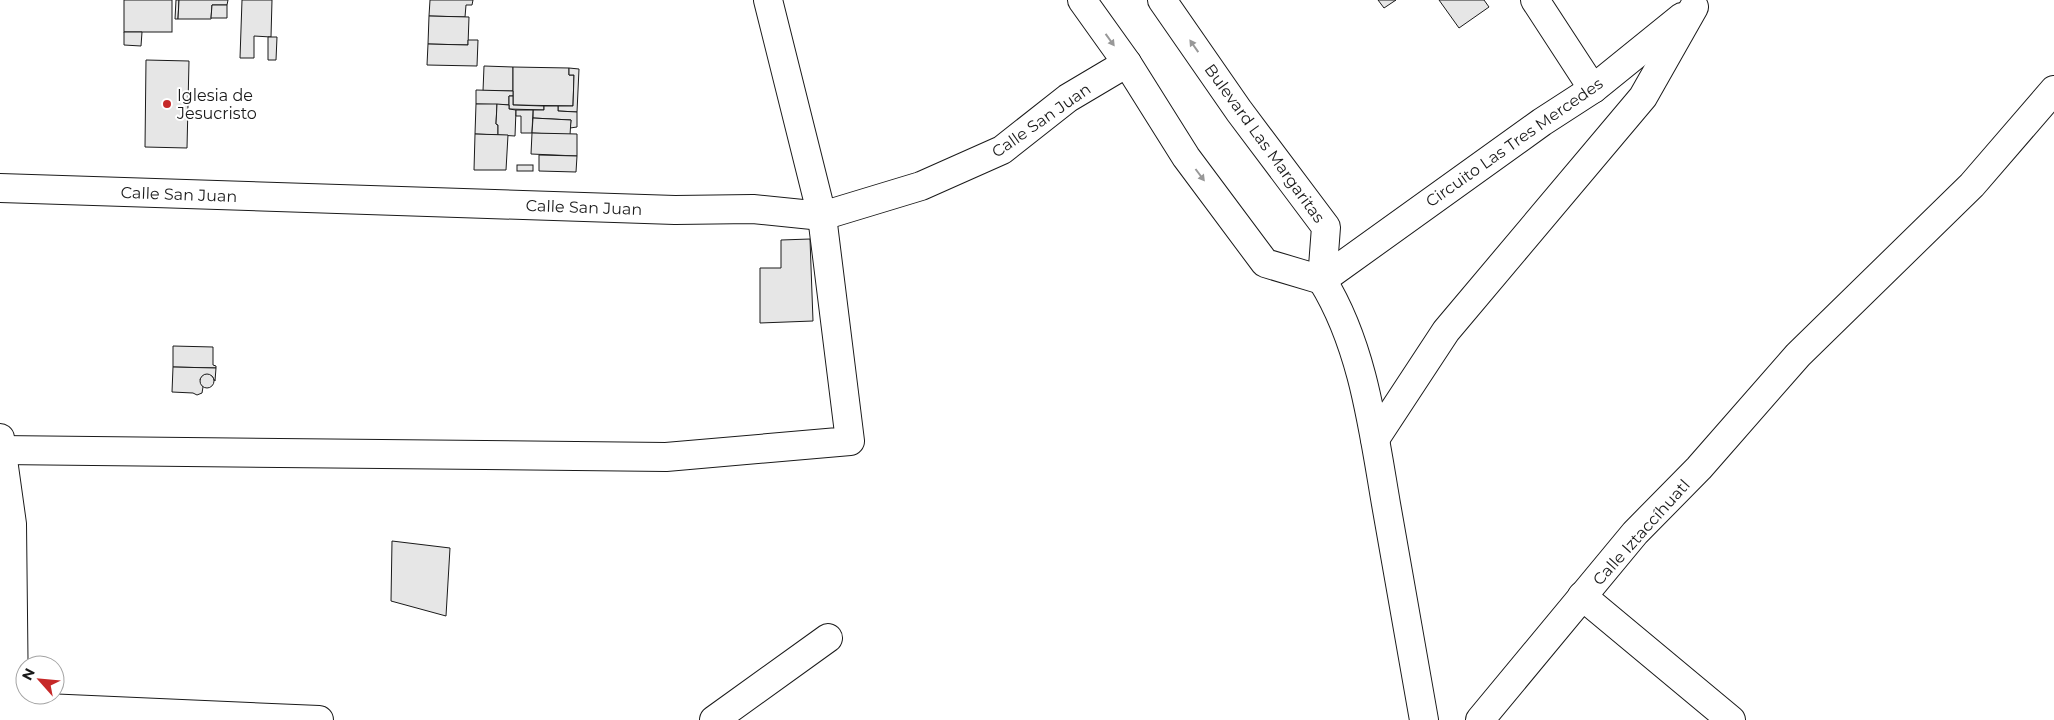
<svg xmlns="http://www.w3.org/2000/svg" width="2054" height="720" font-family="Montserrat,sans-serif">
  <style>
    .building { fill: #e6e6e6; stroke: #1a1a1a }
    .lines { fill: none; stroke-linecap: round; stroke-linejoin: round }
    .minor-casing { stroke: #1a1a1a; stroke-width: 30 }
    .secondary-casing { stroke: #1a1a1a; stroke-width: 30 }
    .minor { stroke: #fff; stroke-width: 28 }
    .secondary { stroke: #fff; stroke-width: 28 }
    .oneway { fill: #989898 }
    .poi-dot { fill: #c62828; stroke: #fff; stroke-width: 2 }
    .labels { text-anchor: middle; stroke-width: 4; stroke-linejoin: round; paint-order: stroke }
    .poi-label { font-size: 16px; fill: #1a1a1a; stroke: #fff; text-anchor: start }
    .street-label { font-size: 16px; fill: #1a1a1a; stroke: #fff }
  </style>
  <rect width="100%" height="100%" fill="#fff"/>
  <g class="building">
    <rect x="124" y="0" width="48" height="32"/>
    <polygon points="176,0 179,0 178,19 175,19"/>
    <polygon points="179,0 228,0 227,5 212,5 211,19 178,19"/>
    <polygon points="242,0 272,0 271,37 254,36 254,58 240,58"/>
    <polygon points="430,0 473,0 472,5 466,5 465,17 429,16"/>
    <polygon points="1378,0 1396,0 1384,8"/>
    <polygon points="1439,0 1484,0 1489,7 1459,28"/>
    <polygon points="212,5 227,5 227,18 211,18"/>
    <polygon points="429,16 469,17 468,45 428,44"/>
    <polygon points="124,32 142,32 141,46 124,45"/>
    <polygon points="268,37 277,37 276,60 268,60"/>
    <polygon points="468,40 478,40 477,66 427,65 428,44 468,45"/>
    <polygon points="146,60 189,61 187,148 145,147"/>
    <polygon points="484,66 513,67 513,91 483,91"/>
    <polygon points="513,67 569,68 569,75 574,75 573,106 513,105"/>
    <polygon points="569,68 579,69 577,112 558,111 558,106 573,106 574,75 569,75"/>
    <polygon points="476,90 513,91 513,96 509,96 509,105 476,104"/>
    <polygon points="509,96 513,96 513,105 544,106 544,110 509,109"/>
    <polygon points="476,104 497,104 496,124 498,125 498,135 475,134"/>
    <polygon points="497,104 509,105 509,109 516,110 515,136 498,135 498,125 496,124"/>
    <polygon points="544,106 558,106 558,111 577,112 577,127 570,128 571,120 533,118 533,110 544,110"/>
    <polygon points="516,110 533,110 532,133 521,133 521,116 516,116"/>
    <polygon points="533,118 571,120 570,135 532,133"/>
    <polygon points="532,133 577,134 577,156 531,154"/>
    <polygon points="475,134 508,135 506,170 474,170"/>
    <polygon points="539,155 577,156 576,172 539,171"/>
    <rect x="517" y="165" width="16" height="6"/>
    <polygon points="810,239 813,321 760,323 760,268 781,268 781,240"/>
    <polygon points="173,346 213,347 213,365 216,366 216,368 173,367"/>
    <polygon points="173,367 216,368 215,381 212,376 204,375 200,379 203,387 202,393 197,395 193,393 172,392"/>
    <circle cx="207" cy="381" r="7"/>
    <polygon points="392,541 450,548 446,616 391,601"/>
  </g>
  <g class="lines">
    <defs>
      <g id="minor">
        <polyline points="1535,0 1593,89"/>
        <polyline points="0,188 675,210 753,209 822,216 921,186 1002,150 1068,98 1127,63"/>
        <polyline points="1322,280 1542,122 1593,89 1682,17"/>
        <polyline points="0,438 12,524 14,705 7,720"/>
        <polyline points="1375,439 1446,331 1643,97 1694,7"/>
        <polyline points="0,450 666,457 850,441 822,216 768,0"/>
        <polyline points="1582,596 1731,720"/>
        <polyline points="0,706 319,720"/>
        <polyline points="714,720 828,638"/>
        <polyline points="1480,720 1635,533 1699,468 1798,355 1972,185 2054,90"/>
      </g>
      <g id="secondary">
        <polyline points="1082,0 1127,63 1186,157 1265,263 1322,280"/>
        <polyline points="1162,0 1239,111 1326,227 1322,280"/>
        <path d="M1322 280C1363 346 1373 428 1386 504 1398 576 1411 648 1424 720"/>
      </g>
    </defs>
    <use href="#minor" class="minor-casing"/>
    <use href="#secondary" class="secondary-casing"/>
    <use href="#minor" class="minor"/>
    <use href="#secondary" class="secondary"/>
  </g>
  <defs><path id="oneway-solid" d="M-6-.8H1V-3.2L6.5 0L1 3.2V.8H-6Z" transform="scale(1.25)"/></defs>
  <g class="oneway">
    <use href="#oneway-solid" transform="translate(1110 40) rotate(54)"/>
    <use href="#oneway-solid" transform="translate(1194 46) rotate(-125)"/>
    <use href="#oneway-solid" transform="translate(1200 175) rotate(53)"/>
  </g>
  <circle class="poi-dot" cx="167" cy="104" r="5"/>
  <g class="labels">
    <g class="poi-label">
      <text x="177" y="101">Iglesia de<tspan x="177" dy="18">Jesucristo</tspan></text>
    </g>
    <g class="street-label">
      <text transform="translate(1041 120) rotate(-35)" y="6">Calle San Juan</text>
      <text transform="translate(1514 142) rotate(-35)" y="6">Circuito Las Tres Mercedes</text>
      <text transform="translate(1265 143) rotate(54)" y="6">Bulevard Las Margaritas</text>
      <text transform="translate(179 194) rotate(2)" y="6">Calle San Juan</text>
      <text transform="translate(584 207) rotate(2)" y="6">Calle San Juan</text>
      <text transform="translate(1641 532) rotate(-48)" y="6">Calle Iztaccíhuatl</text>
    </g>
  </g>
  <g transform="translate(40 680) rotate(297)"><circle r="24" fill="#ffffff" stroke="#a3a3a3"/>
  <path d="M0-4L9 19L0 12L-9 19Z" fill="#c62828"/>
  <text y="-8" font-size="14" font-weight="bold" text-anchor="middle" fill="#1a1a1a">N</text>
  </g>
</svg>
